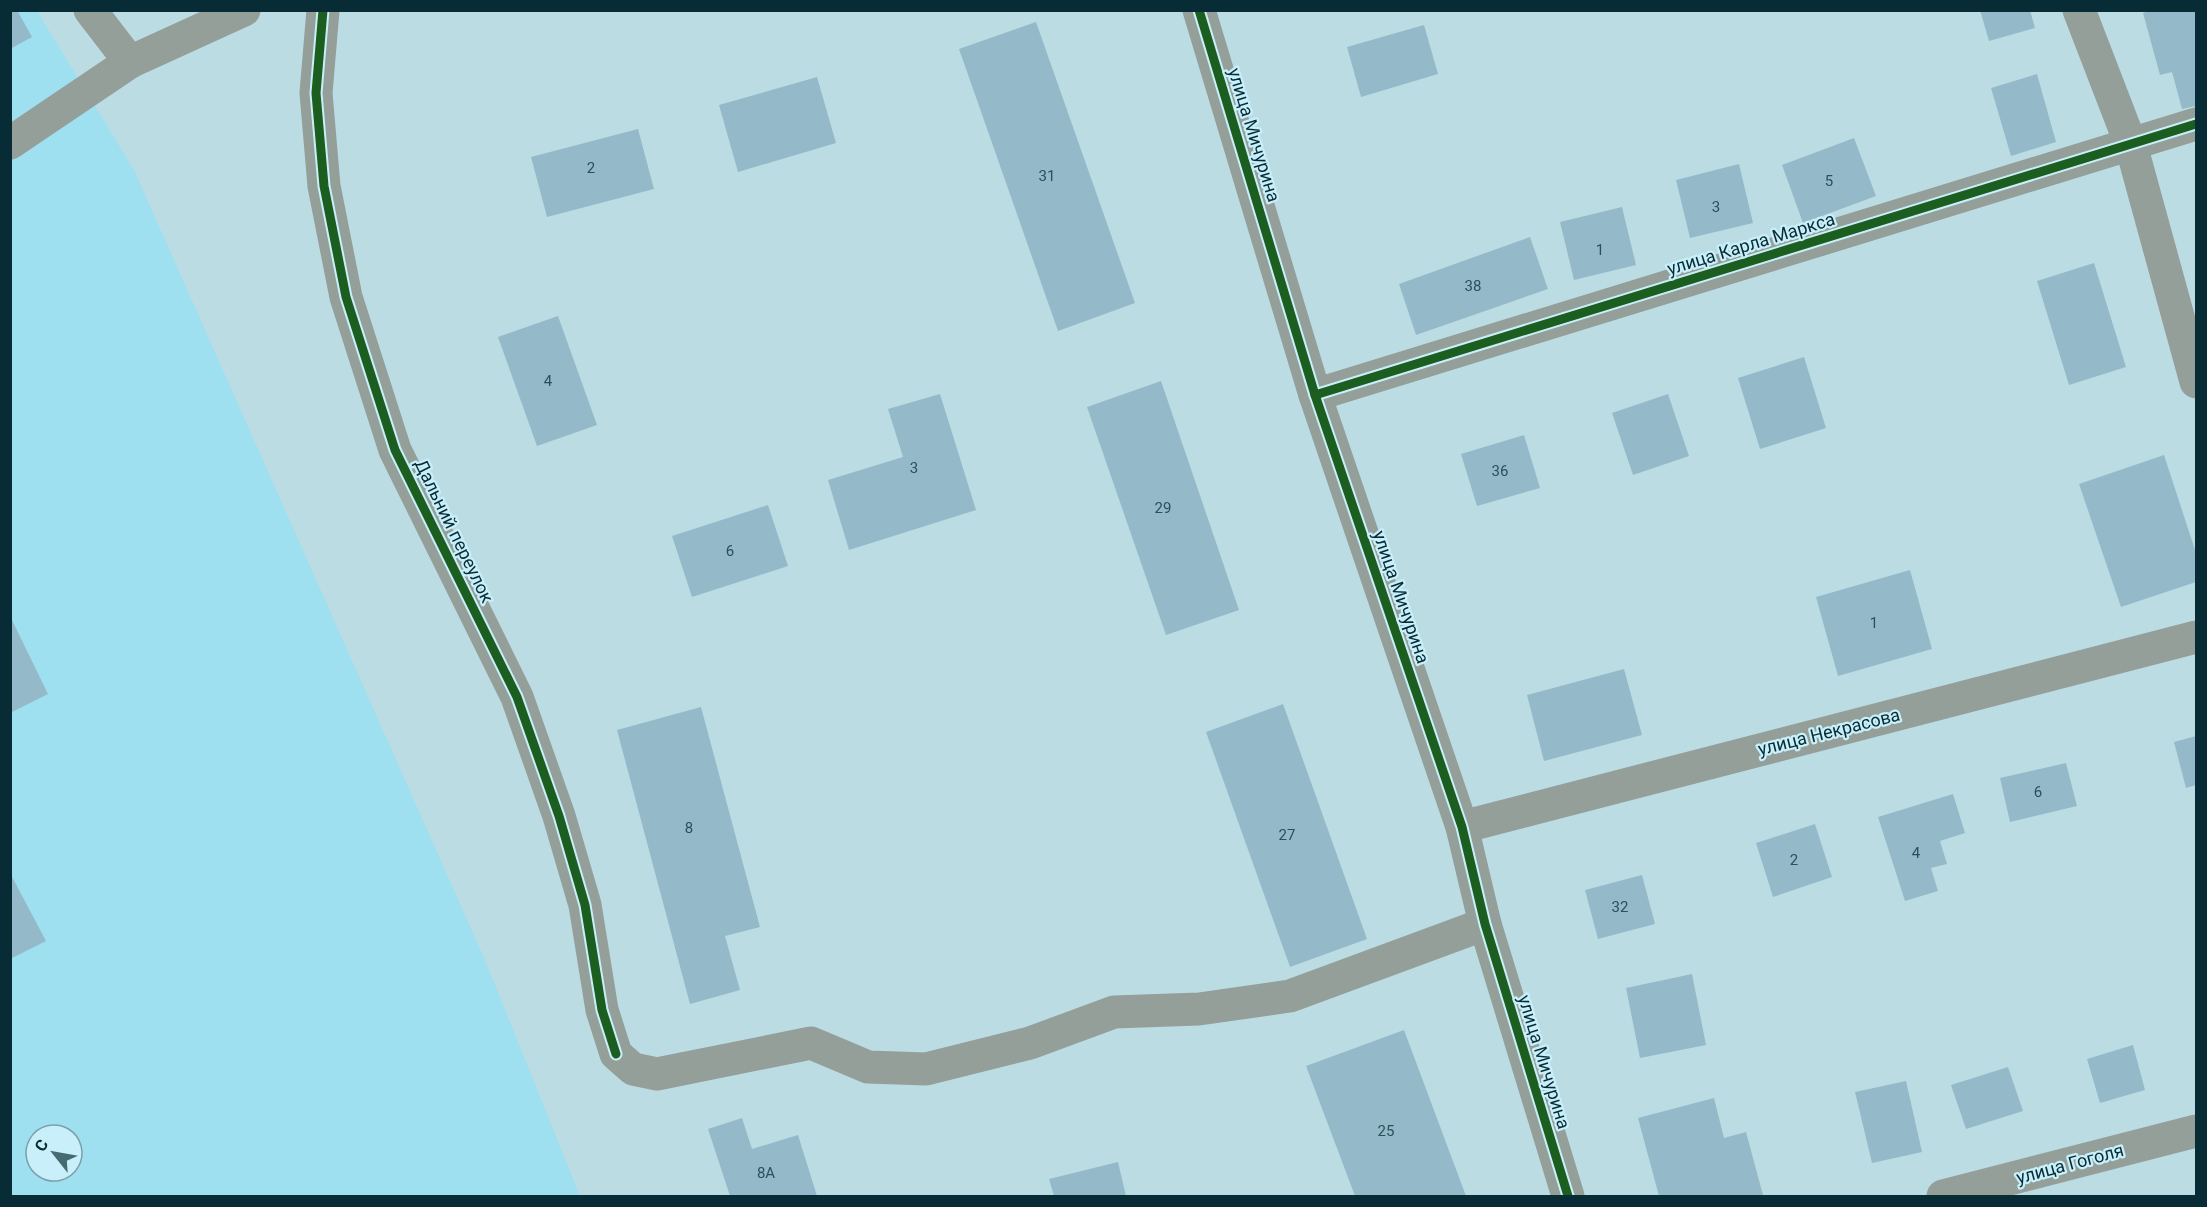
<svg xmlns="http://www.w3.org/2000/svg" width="2207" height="1207" font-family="Roboto,sans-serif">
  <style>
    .built { fill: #9edff0; fill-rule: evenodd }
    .building { fill: #94baca }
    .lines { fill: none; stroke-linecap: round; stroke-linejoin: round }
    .minor { stroke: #949f9a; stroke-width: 33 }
    .cycleway-casing { stroke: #c9effa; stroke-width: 13 }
    .cycleway { stroke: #1b5e20; stroke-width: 9 }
    .labels { text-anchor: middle; stroke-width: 4.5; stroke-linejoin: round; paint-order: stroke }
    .number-label { font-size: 15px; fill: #2a505a }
    .street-label { font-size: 18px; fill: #072c35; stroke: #c9effa }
  </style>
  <rect width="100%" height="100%" fill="#bcdce4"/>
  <path class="built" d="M10 11H37L134 170 485 960 580 1196H11ZM36 1135H72V1171H36Z"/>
  <g class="building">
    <polygon points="10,10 17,10 32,37 10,49"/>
    <polygon points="1980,10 2030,10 2035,28 1989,41"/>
    <polygon points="2151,10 2196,10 2196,106 2182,109 2172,72 2160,75 2143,13"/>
    <polygon points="1036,22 1135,303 1058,331 959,49"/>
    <polygon points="1424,25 1438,74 1361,97 1347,47"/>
    <polygon points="2037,74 2056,142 2011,156 1991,88"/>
    <polygon points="817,77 836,143 738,172 719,105"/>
    <polygon points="638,129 654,189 547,217 531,157"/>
    <polygon points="1854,138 1876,196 1803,223 1782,165"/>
    <polygon points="1739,164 1753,223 1690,238 1676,180"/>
    <polygon points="1622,207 1636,265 1574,280 1560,222"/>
    <polygon points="1530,237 1548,289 1416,335 1399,284"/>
    <polygon points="2094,263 2126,367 2069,385 2037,281"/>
    <polygon points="558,316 597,425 537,446 498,337"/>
    <polygon points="1804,357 1826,428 1760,449 1738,378"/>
    <polygon points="1161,381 1239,610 1166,635 1087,407"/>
    <polygon points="940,394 976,510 849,550 828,480 903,457 888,409"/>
    <polygon points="1668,394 1689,456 1633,475 1612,413"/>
    <polygon points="1524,435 1540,488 1477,506 1461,454"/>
    <polygon points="2164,455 2196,553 2196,582 2121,607 2079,484"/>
    <polygon points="768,505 788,566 692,597 672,536"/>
    <polygon points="1910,570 1932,649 1838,676 1816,597"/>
    <polygon points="10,616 48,694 10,713"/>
    <polygon points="1624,669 1642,735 1544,761 1527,695"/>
    <polygon points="1283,704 1367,939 1290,967 1206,732"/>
    <polygon points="701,707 760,927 725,936 740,990 690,1004 617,730"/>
    <polygon points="2196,736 2196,785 2186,788 2174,742"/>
    <polygon points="2066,763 2077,806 2010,822 2000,778"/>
    <polygon points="1953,794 1965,833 1940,841 1947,864 1931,868 1938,891 1905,901 1878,817"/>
    <polygon points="1815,824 1832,877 1773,897 1756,843"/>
    <polygon points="10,873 46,941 10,959"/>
    <polygon points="1642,875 1655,924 1598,939 1585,890"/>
    <polygon points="1692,974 1706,1045 1640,1058 1626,988"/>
    <polygon points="1404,1030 1466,1196 1355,1196 1306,1066"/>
    <polygon points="2133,1045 2145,1090 2100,1103 2087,1059"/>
    <polygon points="2008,1067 2023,1111 1966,1129 1951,1085"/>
    <polygon points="1906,1081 1922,1152 1872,1163 1855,1092"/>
    <polygon points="1714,1098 1724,1138 1746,1132 1763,1195 1756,1196 1659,1196 1638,1118"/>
    <polygon points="742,1118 752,1149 798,1135 817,1196 730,1196 708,1129"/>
    <polygon points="1118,1162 1126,1196 1054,1196 1049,1179"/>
  </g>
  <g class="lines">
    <g class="minor">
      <polyline points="90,10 130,62 244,10"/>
      <polyline points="323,10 316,93 324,186 346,297 395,450 517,697 559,816 585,905 602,1010 616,1054 633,1069 657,1074 811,1043 868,1067 926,1069 1030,1043 1114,1012 1199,1009 1290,996 1485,924"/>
      <polyline points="1199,10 1315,395 1462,827 1485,924 1568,1196"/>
      <polyline points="2079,10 2131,145 2196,382"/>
      <polyline points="10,143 130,62"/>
      <polyline points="1315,395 2196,124"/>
      <polyline points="1462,827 2196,637"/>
      <polyline points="1943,1196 2196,1131"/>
    </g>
    <defs>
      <g id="cycleway">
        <polyline points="323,10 316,93 324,186 346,297 395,450 517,697 559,816 585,905 602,1010 616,1054"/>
        <polyline points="1199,10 1315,395 1462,827 1485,924 1568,1196"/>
        <polyline points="1315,395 2196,124"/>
      </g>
    </defs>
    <use href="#cycleway" class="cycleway-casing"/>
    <use href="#cycleway" class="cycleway"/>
  </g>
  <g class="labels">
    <g class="number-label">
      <text x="591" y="173">2</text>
      <text x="1047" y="181">31</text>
      <text x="1829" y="186">5</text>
      <text x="1716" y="212">3</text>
      <text x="1600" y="255">1</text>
      <text x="1473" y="291">38</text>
      <text x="548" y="386">4</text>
      <text x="914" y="473">3</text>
      <text x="1500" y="476">36</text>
      <text x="1163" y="513">29</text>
      <text x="730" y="556">6</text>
      <text x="1874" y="628">1</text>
      <text x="2038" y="797">6</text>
      <text x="689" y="833">8</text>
      <text x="1287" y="840">27</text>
      <text x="1916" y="858">4</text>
      <text x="1794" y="865">2</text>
      <text x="1620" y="912">32</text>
      <text x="1386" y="1136">25</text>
      <text x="766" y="1178">8А</text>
    </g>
    <g class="street-label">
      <text transform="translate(1254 135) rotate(73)" y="6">улица Мичурина</text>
      <text transform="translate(1751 244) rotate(-17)" y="6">улица Карла Маркса</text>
      <text transform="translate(454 531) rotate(64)" y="6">Дальний переулок</text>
      <text transform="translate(1401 597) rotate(71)" y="6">улица Мичурина</text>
      <text transform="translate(1829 732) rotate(-14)" y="6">улица Некрасова</text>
      <text transform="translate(1544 1062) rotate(73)" y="6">улица Мичурина</text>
      <text transform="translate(2070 1164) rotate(-15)" y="6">улица Гоголя</text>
    </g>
  </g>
  <rect width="2207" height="1207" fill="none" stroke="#072c35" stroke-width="24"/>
  <g transform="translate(54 1153) rotate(301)"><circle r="28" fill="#c9effa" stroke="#7ba1ab" stroke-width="1.5"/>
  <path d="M0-4.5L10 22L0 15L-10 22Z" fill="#466a72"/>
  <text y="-9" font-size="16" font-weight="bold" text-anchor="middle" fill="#072c35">С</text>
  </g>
</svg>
